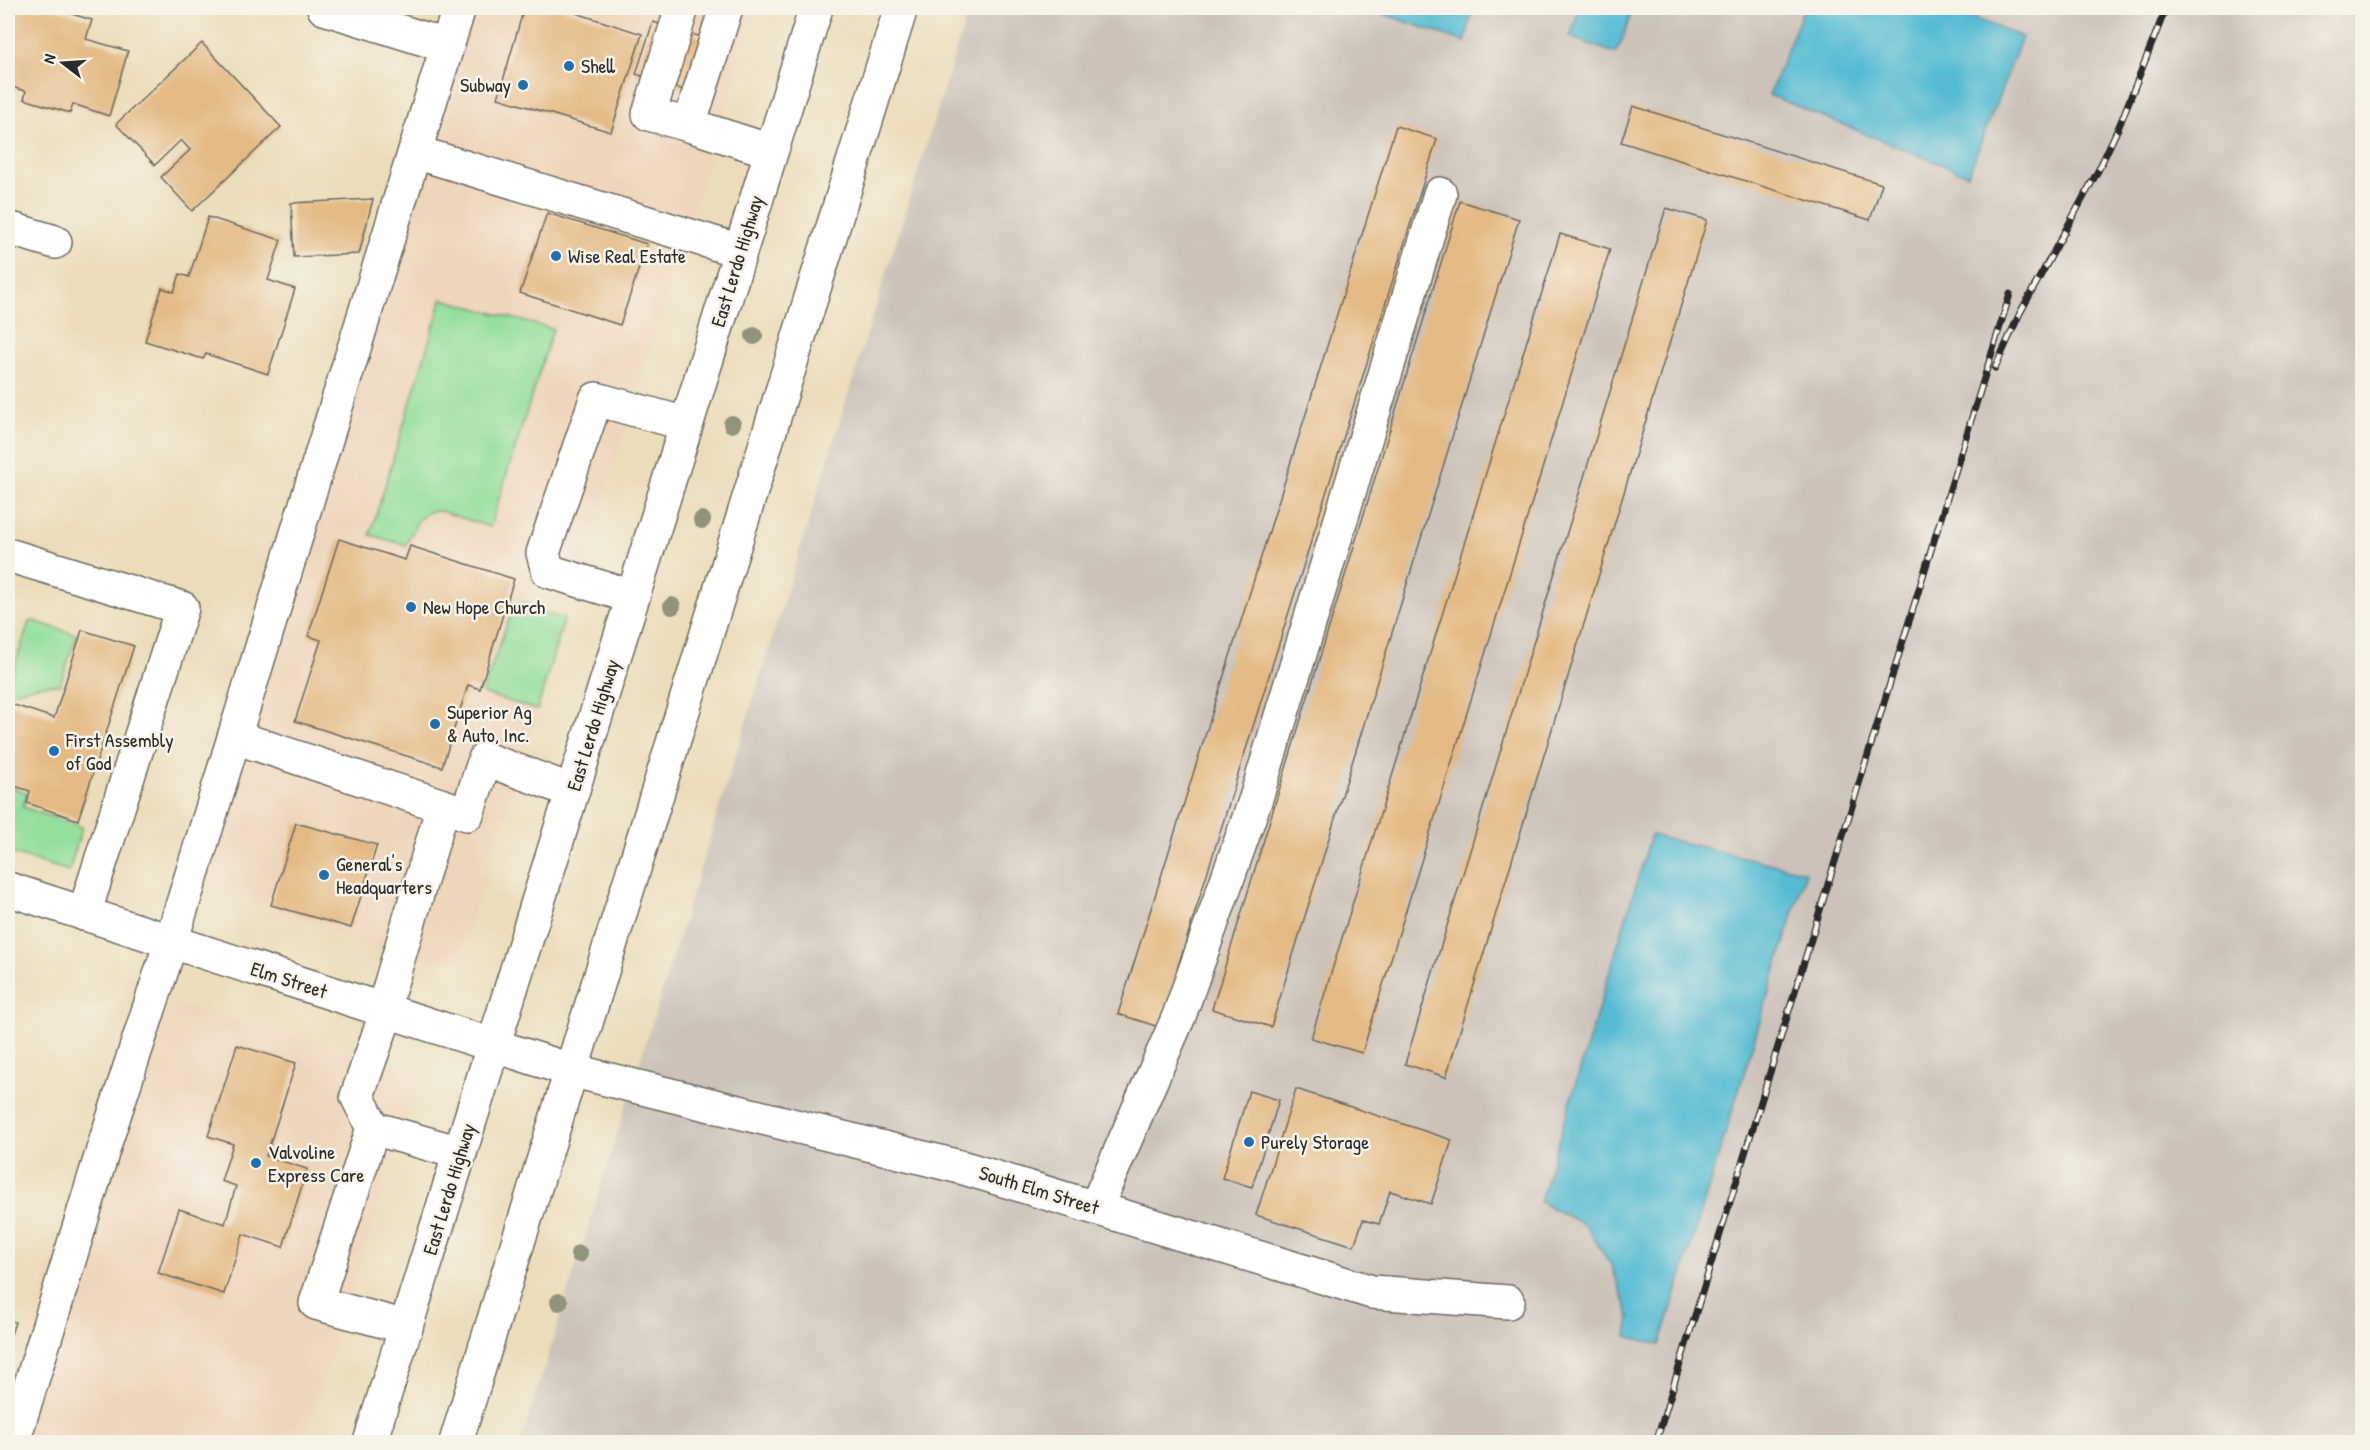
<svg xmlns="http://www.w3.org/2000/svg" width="2370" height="1450" font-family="'Patrick Hand',sans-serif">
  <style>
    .built { fill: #eed6bb }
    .industrial { fill: #ccc2b9 }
    .green { fill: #94df9c; stroke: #608564; stroke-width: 1.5 }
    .water { fill: #55bbd3; stroke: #40737f; stroke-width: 1.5 }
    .building { fill: #e4ba84 }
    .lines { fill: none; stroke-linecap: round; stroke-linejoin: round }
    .minor-casing { stroke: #6e695d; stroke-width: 36 }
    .major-casing { stroke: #6e695d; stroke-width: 36 }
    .minor { stroke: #fff; stroke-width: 33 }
    .major { stroke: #fff; stroke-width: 33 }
    .rail-casing { stroke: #2b2b2b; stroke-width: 7 }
    .rail { stroke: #f7f3e8; stroke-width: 4.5; stroke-dasharray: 14; stroke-linecap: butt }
    .tree { fill: #90947b }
    .poi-dot { fill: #1f6fb2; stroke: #f7f3e8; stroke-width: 2 }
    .labels { text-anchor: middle; stroke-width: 5; stroke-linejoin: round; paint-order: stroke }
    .poi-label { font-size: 20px; fill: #2b2b2b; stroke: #f7f3e8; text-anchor: start }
    .street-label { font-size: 20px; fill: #2b2b2b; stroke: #f7f3e8 }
  </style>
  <rect width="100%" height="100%" fill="#f7f3e8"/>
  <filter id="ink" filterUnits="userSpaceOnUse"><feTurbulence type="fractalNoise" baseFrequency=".0167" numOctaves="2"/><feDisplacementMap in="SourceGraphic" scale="12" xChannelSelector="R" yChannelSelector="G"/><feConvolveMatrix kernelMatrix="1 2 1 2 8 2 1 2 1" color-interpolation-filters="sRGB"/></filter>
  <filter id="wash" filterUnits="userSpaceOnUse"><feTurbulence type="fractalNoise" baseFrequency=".008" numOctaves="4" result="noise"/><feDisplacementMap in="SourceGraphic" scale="24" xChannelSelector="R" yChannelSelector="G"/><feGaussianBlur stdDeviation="1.35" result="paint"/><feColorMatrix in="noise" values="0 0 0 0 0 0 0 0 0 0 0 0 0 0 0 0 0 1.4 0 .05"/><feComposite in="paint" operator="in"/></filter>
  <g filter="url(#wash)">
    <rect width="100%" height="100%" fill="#ebddba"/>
    <g class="built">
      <polygon points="458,8 757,8 460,960 399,958 190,877"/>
      <polygon points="137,992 420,1071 304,1442 8,1442 8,1404 94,1121"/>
    </g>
    <polygon class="industrial" points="969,8 2362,8 2362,1442 521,1442"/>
    <g class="green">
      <polygon points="442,299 553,329 490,527 440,511 430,511 418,520 406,545 370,535"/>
      <polygon points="527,602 534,610 564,619 537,710 482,693 508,621 520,604"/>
      <path d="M34 621 77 635 60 685C39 682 28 691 8 692V686L29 622Z"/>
      <polygon points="8,786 27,793 23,807 82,827 69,871 8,852"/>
    </g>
    <g class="water">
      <polygon points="1366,8 1473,8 1465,42"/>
      <polygon points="1580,8 1633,8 1621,43 1615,53 1570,37"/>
      <polygon points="1804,8 1949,8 2022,37 1968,175 1769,95"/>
      <polygon points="1651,835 1806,872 1660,1345 1627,1336 1630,1317 1611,1265 1585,1225 1540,1202"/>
    </g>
    <g id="blocks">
      <g class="building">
        <polygon points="8,8 52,8 92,20 86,39 128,51 109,116 73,104 70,113 24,99 26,91 8,86"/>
        <polygon points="524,8 560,8 642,34 611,132 498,98"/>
        <polygon points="653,22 731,46 714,100 636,74"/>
        <polygon points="202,43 281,127 192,211 161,177 190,150 181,140 155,165 116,124"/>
        <polygon points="1633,106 1882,184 1870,220 1621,142"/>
        <polygon points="1396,126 1437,139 1159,1027 1118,1014"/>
        <polygon points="373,199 359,254 294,257 291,203"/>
        <polygon points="1460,201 1519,219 1271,1027 1212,1009"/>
        <polygon points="1666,208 1707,220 1446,1077 1405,1064"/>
        <polygon points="547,213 647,244 620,325 520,293"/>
        <polygon points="208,217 281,240 268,280 295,289 268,374 206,354 203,359 145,341 162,288 174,292 180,274 189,277"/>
        <polygon points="1560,234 1610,249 1362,1053 1311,1038"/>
        <polygon points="339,539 405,560 410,546 514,579 480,689 468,685 442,767 295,721 321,640 308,636"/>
        <polygon points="82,630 134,646 78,820 27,803 30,791 8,784 8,703 54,718"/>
        <polygon points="296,823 377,845 351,928 271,905"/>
        <polygon points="237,1045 296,1063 266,1156 307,1169 283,1247 243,1234 224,1294 158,1273 179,1209 225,1224 236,1186 221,1181 233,1144 208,1136"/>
        <polygon points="1296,1089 1452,1140 1431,1204 1390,1191 1379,1224 1363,1220 1354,1246 1256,1215"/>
        <polygon points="1249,1091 1279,1100 1252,1187 1222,1178"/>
        <polygon points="8,1320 15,1322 8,1344"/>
      </g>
    </g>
  </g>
  <g filter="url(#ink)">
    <use href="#blocks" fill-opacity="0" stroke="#6e695d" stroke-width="1.5"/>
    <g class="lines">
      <defs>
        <g id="minor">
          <polyline points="324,8 447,46"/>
          <polyline points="682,8 649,114 689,125"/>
          <polyline points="726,8 689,125 771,151"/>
          <polyline points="415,152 740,251"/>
          <polyline points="8,228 55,242"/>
          <polyline points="8,555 182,608 84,914"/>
          <polyline points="633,597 548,571 543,553 596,399 686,424"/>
          <polyline points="235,737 467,814 485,759 572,791"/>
          <polyline points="8,889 570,1070 964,1168 1372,1292 1508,1302"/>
          <polyline points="383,1010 443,806"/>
          <polyline points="373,1128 357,1096 387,1011"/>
          <polyline points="1096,1207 1179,1016 1256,798 1440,194"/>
          <polyline points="406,1327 316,1303 373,1128 460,1153"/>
          <polyline points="13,1442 107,1137 171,942 459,8"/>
        </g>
        <g id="major">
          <polyline points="370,1442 816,8"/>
          <polyline points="456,1442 901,8"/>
        </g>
      </defs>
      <use href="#minor" class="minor-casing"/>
      <use href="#major" class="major-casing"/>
      <use href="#minor" class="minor"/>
      <use href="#major" class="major"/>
      <defs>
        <g id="rail">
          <polyline points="1995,368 2020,313 2099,169 2120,124 2166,8"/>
          <polyline points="1656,1442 2010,294"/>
        </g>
      </defs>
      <use href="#rail" class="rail-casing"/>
      <use href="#rail" class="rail"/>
    </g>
    <g class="tree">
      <circle cx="754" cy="336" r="9"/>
      <circle cx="732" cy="424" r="9"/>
      <circle cx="702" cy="520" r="9"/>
      <circle cx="672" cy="606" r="9"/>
      <circle cx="579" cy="1254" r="9"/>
      <circle cx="559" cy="1302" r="9"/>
    </g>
  </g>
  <g class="poi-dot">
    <circle cx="569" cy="66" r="6"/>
    <circle cx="523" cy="85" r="6"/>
    <circle cx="556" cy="256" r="6"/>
    <circle cx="411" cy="607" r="6"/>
    <circle cx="435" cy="724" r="6"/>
    <circle cx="54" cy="751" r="6"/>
    <circle cx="324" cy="875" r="6"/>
    <circle cx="1249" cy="1142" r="6"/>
    <circle cx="256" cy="1163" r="6"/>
  </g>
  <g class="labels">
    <g class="poi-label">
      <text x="581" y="73">Shell</text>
      <text x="511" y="92" text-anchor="end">Subway</text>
      <text x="568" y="263">Wise Real Estate</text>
      <text x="423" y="614">New Hope Church</text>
      <text x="447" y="719">Superior Ag<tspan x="447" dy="23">&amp; Auto, Inc.</tspan></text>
      <text x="66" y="747">First Assembly<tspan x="66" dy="23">of God</tspan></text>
      <text x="336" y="871">General's<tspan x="336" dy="23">Headquarters</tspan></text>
      <text x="1261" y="1149">Purely Storage</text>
      <text x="268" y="1159">Valvoline<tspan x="268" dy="23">Express Care</tspan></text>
    </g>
    <g class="street-label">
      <text transform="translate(737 261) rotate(-73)" y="7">East Lerdo Highway</text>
      <text transform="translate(593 725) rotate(-73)" y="7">East Lerdo Highway</text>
      <text transform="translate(289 980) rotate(18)" y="7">Elm Street</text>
      <text transform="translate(449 1189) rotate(-73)" y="7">East Lerdo Highway</text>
      <text transform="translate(1039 1190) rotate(17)" y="7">South Elm Street</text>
    </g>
  </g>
  <rect width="2370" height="1450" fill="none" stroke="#f7f3e8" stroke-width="30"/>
  <g transform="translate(63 63) rotate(287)" stroke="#f7f3e8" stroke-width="4.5" paint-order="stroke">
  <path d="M0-4.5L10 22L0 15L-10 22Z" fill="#2b2b2b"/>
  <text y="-9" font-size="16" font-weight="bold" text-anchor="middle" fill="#2b2b2b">N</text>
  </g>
</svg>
